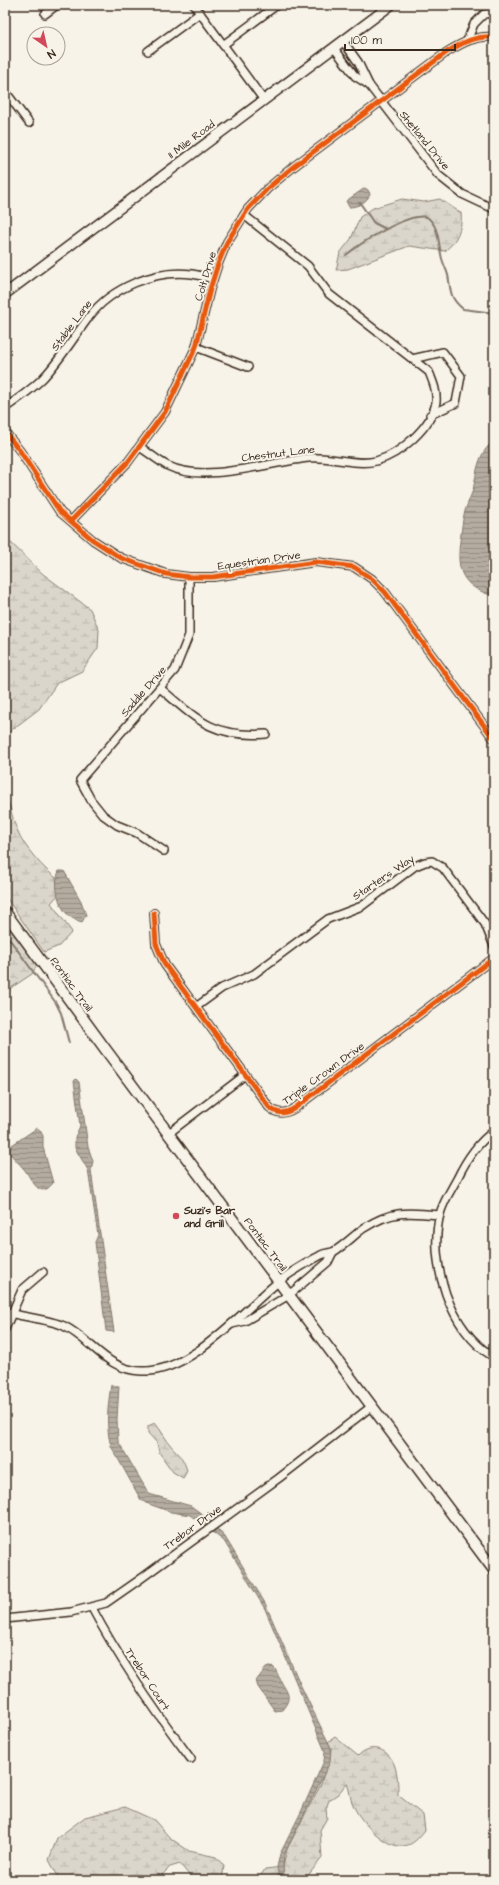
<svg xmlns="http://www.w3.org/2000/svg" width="499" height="1885" font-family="'Architects Daughter',sans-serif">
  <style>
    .wetland { fill: url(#wetland-marsh); stroke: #8b8074 }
    .water { fill: url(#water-rules); stroke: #84786c }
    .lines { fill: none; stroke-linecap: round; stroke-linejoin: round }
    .stream { stroke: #84786c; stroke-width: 2 }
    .minor-casing { stroke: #3b2a1e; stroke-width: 10 }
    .tertiary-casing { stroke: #3b2a1e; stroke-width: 12 }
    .secondary-casing { stroke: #3b2a1e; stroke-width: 13 }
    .minor { stroke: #f7f3e8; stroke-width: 7 }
    .tertiary { stroke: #f7f3e8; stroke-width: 9 }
    .secondary { stroke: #f7f3e8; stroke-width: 10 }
    .cycleway-casing { stroke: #f7f3e8; stroke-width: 8 }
    .cycleway { stroke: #e8590c; stroke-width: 5 }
    .poi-dot { fill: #d1495b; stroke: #f7f3e8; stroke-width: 1.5 }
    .labels { text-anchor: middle; stroke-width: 4; stroke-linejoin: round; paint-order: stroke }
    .street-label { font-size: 11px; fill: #3b2a1e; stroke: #f7f3e8 }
    .poi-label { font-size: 11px; font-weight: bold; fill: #3b2a1e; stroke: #f7f3e8; text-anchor: start }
  </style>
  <defs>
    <pattern id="wetland-marsh" width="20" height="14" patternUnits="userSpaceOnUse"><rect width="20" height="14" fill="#dbd6cb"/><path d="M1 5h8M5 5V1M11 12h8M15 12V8" fill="none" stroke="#bdb8ae"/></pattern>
    <pattern id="water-rules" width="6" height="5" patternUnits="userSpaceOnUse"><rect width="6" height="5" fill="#b4aca0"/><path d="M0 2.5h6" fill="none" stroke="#948c82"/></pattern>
  </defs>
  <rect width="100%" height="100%" fill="#f7f3e8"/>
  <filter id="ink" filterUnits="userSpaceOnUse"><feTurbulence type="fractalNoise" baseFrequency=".025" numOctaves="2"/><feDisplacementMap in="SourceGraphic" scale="8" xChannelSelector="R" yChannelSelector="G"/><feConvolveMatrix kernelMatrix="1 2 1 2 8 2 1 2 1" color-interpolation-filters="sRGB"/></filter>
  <g filter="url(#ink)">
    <g class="wetland">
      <path d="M402 199 424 202 440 199 461 213C463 228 456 242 445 251L409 246 348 269 336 270 340 253 351 239 360 217 373 208Z"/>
      <polygon points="5,537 43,574 90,609 99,630 98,648 82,671 57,683 39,709 5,735"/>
      <path d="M5 793C11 806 12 820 18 832 25 848 43 868 56 878L58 895 51 903 72 932 59 946 44 952 5 896Z"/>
      <polygon points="5,923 37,965 32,974 5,992"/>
      <path d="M155 1423C161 1430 166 1440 172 1447 180 1455 184 1459 187 1471L183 1478 173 1472 165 1461 159 1452 157 1443 148 1433V1426Z"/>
      <path d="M335 1737 358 1756C368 1745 384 1746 392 1760 398 1770 398 1784 398 1795L423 1815 425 1830C419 1837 414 1845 403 1846 385 1848 361 1822 354 1807 350 1800 350 1791 347 1783L338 1794 329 1800 326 1809 327 1818 320 1830 322 1858 306 1878V1880H258L265 1869 283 1867 287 1849 321 1784 331 1748 328 1742Z"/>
      <polygon points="125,1807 154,1820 170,1838 189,1851 216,1857 224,1866 222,1880 193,1880 180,1864 170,1867 157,1880 60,1880 49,1860 57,1838 85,1817"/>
    </g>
    <g class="water">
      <path d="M365 188 368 190 370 194C367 202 358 207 349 207L346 201Z"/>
      <path d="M494 441V596C462 587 456 571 460 541 462 529 462 519 466 508 468 502 471 496 473 490 477 472 477 454 494 441Z"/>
      <path d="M59 871H64L81 901 86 915 82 922C79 921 75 920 72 918 58 909 53 885 59 871Z"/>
      <polygon points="76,1079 79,1082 88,1147 93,1161 91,1170 114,1332 106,1331 95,1242 98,1235 88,1170 75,1148 75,1137 80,1126 74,1081"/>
      <path d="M37 1128 40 1130 43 1136V1147L53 1183C39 1201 32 1179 24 1169 19 1163 13 1158 9 1152L12 1145Z"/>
      <path d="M111 1385 119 1386 117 1419 118 1441 149 1494 191 1506 206 1517 225 1537 265 1603 301 1686 331 1748 330 1762 284 1855 283 1867 285 1880H279L277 1867 280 1854 301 1812 324 1761 325 1751 265 1609 224 1541 190 1515 171 1512 146 1503 141 1500 111 1446C105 1426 108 1405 111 1385Z"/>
      <path d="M272 1666C277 1670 277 1674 280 1679 286 1692 294 1696 282 1710L275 1711 258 1687 256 1681 266 1668Z"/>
    </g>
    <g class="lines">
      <g class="stream">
        <polyline points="360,203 374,223 386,229"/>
        <path d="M346 255C361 243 408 212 427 217 439 226 438 241 441 254 442 262 446 268 448 275 451 290 449 298 463 309L494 313"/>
        <polyline points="5,933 56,1003 61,1013 69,1043"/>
      </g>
      <defs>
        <g id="minor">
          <polyline points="194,5 263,99"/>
          <polyline points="45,14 57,5"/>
          <polyline points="343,41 358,62 369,85 438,175 462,194 494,209"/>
          <polyline points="467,41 474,24 484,14 494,13"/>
          <polyline points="223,45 277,5"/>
          <polyline points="334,48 355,76 369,85"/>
          <polyline points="148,51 200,13"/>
          <polyline points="5,91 29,123"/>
          <polyline points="196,347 248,367"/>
          <polyline points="412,359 443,352 461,376 456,403 430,415"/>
          <path d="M5 408C18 399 32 389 43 378 61 359 74 337 89 317 111 288 155 269 192 274 199 275 206 277 213 279"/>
          <polyline points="5,432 20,451 60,512 93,540 121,558 166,574 189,577 213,577 316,562 354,567 372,579 385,592 494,739"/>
          <path d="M140 447C149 453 158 461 168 466 205 484 269 462 309 458 329 456 356 466 376 461 399 455 432 427 436 402 437 391 433 382 429 372L329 294 308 266 244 215"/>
          <path d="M71 521 128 462 165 412 196 347 210 289 218 264 227 242 248 209 267 189 293 167 447 52C462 43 476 35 494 37"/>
          <path d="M160 688C197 720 214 738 266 734"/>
          <polyline points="164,851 137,833 117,825 103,815 91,800 80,780 175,670 189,635 189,577"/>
          <path d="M154 913 156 944 165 965 269 1107C278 1115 285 1114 295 1108L494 958"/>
          <polyline points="196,1007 222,988 254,974 328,919 362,906 415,866 425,862 432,861 443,868 485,924 494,946"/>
          <path d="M494 1131C477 1143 466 1160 457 1179 451 1190 443 1202 440 1214 428 1262 450 1332 494 1357"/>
          <polyline points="169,1133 245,1075"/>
          <path d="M5 1312C22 1317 49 1319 64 1326 92 1340 107 1370 141 1371 190 1374 241 1312 277 1283 290 1272 307 1263 321 1255 325 1253 329 1253 333 1252 344 1246 354 1235 364 1228 392 1210 408 1212 440 1215"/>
          <polyline points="232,1324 245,1321 289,1295 328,1262 333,1252"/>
          <polyline points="5,1329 22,1290 43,1272"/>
          <path d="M92 1608C120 1661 155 1711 191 1759"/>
          <polyline points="5,1619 71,1612 106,1603 139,1580 279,1478 372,1406"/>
        </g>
        <polyline id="tertiary" points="5,294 391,5"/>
        <polyline id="secondary" points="5,912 106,1050 494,1570"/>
      </defs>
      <use href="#minor" class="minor-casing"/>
      <use href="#tertiary" class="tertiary-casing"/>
      <use href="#secondary" class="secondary-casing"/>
      <use href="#minor" class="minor"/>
      <use href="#tertiary" class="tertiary"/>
      <use href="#secondary" class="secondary"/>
      <defs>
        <g id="cycleway">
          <polyline points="5,432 20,451 60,512 93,540 121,558 166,574 189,577 213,577 316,562 354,567 372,579 385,592 494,739"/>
          <path d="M71 521 128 462 165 412 196 347 210 289 218 264 227 242 248 209 267 189 293 167 447 52C462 43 476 35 494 37"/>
          <path d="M154 913 156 944 165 965 269 1107C278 1115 285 1114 295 1108L494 958"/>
        </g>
      </defs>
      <use href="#cycleway" class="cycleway-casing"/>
      <use href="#cycleway" class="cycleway"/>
    </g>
  </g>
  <circle class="poi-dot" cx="176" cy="1216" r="4"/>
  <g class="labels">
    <g class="street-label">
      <text transform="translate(191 139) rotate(-37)" y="4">11 Mile Road</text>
      <text transform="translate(425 140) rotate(51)" y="4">Shetland Drive</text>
      <text transform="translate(205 276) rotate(-73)" y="4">Colt Drive</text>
      <text transform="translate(71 325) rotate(-53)" y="4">Stable Lane</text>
      <text transform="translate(278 453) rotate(-7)" y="4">Chestnut Lane</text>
      <text transform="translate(259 560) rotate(-8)" y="4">Equestrian Drive</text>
      <text transform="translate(143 691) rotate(-49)" y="4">Saddle Drive</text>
      <text transform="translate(383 877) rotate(-34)" y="4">Starters Way</text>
      <text transform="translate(72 984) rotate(54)" y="4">Pontiac Trail</text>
      <text transform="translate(323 1073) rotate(-36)" y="4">Triple Crown Drive</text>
      <text transform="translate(266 1244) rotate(53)" y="4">Pontiac Trail</text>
      <text transform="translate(192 1527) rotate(-36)" y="4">Trebor Drive</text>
      <text transform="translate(148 1679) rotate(57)" y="4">Trebor Court</text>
    </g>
    <g class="poi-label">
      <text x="184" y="1214">Suzi's Bar<tspan x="184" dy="13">and Grill</tspan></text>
    </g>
  </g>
  <rect width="499" height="1885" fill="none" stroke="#f7f3e8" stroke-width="20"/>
  <rect x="10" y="10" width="479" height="1865" fill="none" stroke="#3b2a1e" stroke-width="1.5" filter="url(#ink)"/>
  <g transform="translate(46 46) rotate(146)"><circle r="19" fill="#f7f3e8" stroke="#aca397"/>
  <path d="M0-3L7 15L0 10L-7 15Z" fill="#d1495b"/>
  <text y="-6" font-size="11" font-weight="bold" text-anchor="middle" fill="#3b2a1e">N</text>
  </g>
  <path d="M345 44v6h110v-6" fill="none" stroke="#3b2a1e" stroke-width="2"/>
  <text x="351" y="44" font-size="12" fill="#3b2a1e" stroke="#f7f3e8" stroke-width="3" paint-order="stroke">100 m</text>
</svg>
